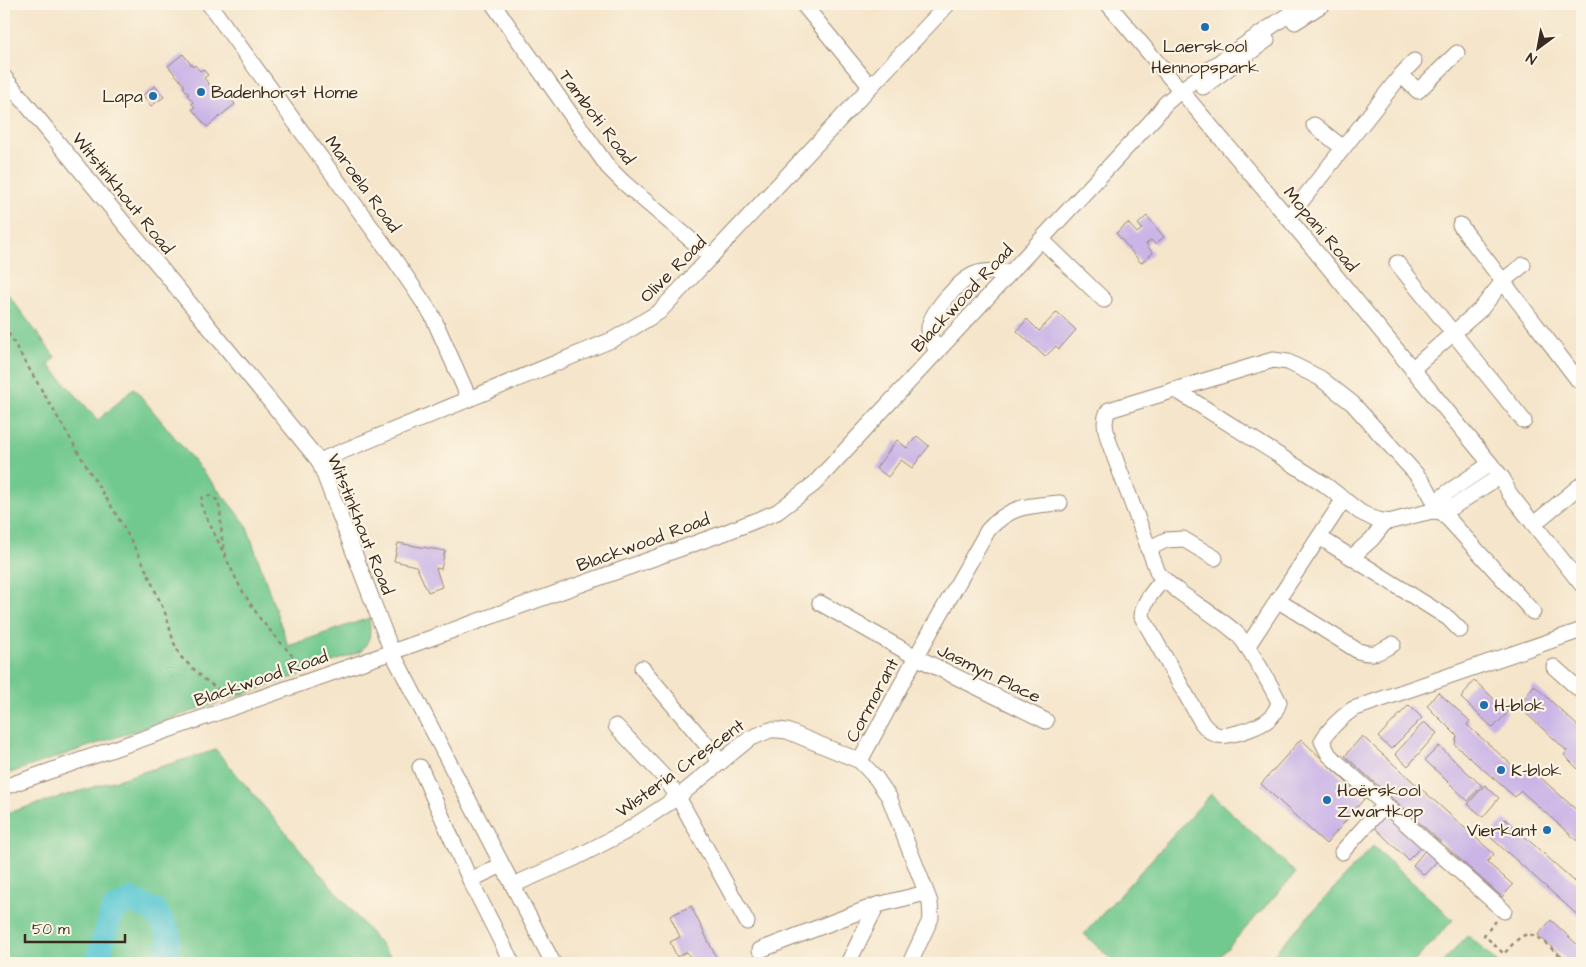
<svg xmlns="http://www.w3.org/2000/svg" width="1586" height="967" font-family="'Architects Daughter',sans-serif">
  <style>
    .green { fill: #72c98f; stroke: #567a56 }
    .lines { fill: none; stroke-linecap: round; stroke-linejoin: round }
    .river { stroke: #5cc9d3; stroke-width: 24 }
    .building { fill: #cbb5e7 }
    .minor-casing { stroke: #988874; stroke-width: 17 }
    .path { stroke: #988874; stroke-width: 2.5; stroke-dasharray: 4 4; stroke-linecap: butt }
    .minor { stroke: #fff; stroke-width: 15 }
    .poi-dot { fill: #1f6fb2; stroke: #fcf5e5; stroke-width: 2 }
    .labels { text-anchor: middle; stroke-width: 4.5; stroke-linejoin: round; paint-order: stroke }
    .poi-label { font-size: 18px; fill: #3b2a1e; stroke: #fcf5e5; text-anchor: start }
    .street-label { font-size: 18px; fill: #3b2a1e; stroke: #fcf5e5 }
  </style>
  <rect width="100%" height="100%" fill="#fcf5e5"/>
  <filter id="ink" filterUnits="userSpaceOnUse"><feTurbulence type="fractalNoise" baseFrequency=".02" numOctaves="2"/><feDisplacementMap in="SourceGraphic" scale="10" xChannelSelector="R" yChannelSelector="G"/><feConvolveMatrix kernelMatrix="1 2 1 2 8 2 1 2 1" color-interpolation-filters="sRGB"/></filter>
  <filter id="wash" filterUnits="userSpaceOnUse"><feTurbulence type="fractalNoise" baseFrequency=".0096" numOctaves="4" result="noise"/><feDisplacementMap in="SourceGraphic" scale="20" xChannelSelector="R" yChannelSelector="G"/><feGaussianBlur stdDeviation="1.12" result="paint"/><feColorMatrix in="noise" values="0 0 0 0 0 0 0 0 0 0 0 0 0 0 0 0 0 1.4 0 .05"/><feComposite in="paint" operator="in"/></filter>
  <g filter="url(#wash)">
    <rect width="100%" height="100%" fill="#f5e5ca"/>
    <g class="green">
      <path d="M4 289 55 357 49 365 98 420 134 388 246 524 288 646 369 618C371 634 371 639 361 651L297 676 4 775Z"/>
      <polygon points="216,750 396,963 4,963 4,814"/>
      <polygon points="1211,794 1296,873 1214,963 1115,963 1084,934"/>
      <polygon points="1373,846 1453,920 1413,963 1265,963"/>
      <polygon points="1468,935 1498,963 1442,963"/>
    </g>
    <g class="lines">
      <polyline class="river" points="96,963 113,910 131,900 155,911 169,933 167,963"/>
    </g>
    <g id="blocks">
      <g class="building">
        <polygon points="183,54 193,67 195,65 200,71 203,69 208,75 204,78 217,94 223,89 235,104 207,127 192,109 195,107 192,104 193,102 187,95 189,94 183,87 185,86 168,66"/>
        <polygon points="155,86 164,97 151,106 143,95"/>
        <polygon points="1147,216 1164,237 1155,244 1151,240 1146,244 1153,253 1141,263 1116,233 1128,223 1137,233 1142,229 1138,224"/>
        <polygon points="1057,312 1076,330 1059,349 1056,346 1045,357 1017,331 1027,319 1039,331"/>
        <polygon points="917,436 929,446 912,468 901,460 888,477 876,468 897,440 907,448"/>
        <polygon points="398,543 445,551 441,569 436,568 442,587 428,592 416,566 394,561"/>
        <polygon points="1474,680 1508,712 1493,728 1461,698"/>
        <polygon points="1534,685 1582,730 1582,773 1564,755 1567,751 1519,707"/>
        <polygon points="1438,692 1470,721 1467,725 1521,773 1530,768 1582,815 1582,845 1521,791 1515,797 1455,745 1457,736 1427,706"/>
        <polygon points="1409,705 1422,718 1391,749 1378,737"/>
        <polygon points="1424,722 1437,733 1408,766 1395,754"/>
        <polygon points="1362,736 1494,854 1487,862 1513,885 1502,897 1345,756"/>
        <polygon points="1301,739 1364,799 1326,844 1261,784"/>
        <polygon points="1439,746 1482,786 1468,801 1425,760"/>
        <polygon points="1485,785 1499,798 1483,817 1468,804"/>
        <polygon points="1387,812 1423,845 1408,860 1374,827"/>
        <polygon points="1505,819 1582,888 1582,919 1489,836"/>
        <polygon points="1426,849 1438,860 1424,875 1413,865"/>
        <polygon points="691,906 719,963 693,963 687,952 677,957 670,942 680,937 670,916"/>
        <polygon points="1551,920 1582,949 1582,952 1573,963 1570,963 1538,935"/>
      </g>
    </g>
  </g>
  <g filter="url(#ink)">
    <use href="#blocks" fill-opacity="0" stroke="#988874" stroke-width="1"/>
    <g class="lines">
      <defs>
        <g id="minor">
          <polyline points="209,4 390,253 432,315 469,398"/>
          <polyline points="493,4 608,167 623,182 711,257"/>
          <polyline points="803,4 870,86"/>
          <polyline points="1108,4 1288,218 1503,479 1509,493 1582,585"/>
          <polyline points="1295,22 1323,4"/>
          <polyline points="1401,75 1418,91 1457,53"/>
          <polyline points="4,77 319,461 392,652 553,963"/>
          <polyline points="1203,87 1267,40"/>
          <polyline points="1314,125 1343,148"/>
          <polyline points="1288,218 1401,75 1414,61"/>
          <polyline points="1460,225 1578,380"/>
          <polyline points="1042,240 1104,300"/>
          <polyline points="1397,263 1524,421"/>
          <path d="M937 352C935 346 929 337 929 330 927 315 961 279 975 274 986 270 999 272 1010 273"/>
          <polyline points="1412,369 1481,309 1504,280 1523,265"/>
          <polyline points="1176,390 1324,484 1360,512 1374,519 1388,522 1432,511 1442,512 1456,505 1500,476"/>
          <polyline points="319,461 614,339 659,312 948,4"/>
          <polyline points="1432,511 1435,503 1448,492 1490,464"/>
          <polyline points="1442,512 1533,612"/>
          <polyline points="1541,518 1582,484"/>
          <polyline points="1319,537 1448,618 1460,630"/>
          <polyline points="1148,549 1166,540 1183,539 1215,558"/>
          <polyline points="1352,557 1372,539 1386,521"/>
          <path d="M1163 579C1154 591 1142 602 1142 617L1202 723C1206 728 1211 733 1217 735 1228 738 1260 727 1269 719 1274 714 1277 709 1279 702 1272 688 1246 640 1234 631 1210 610 1180 597 1158 573L1109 442C1106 431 1102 420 1109 410L1273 360 1288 362 1320 378 1352 403 1416 474 1427 488 1435 503"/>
          <path d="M1277 600 1358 651C1375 656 1379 652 1393 644"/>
          <polyline points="820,603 916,657 1046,721"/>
          <polyline points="1247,647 1344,499"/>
          <polyline points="1554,667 1582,692"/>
          <polyline points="642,668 721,762"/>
          <polyline points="616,726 664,777 678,797 747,922"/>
          <path d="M860 761 916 657 988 530C1011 505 1028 506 1060 503"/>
          <polyline points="420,767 470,880"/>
          <polyline points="4,787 392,652 724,533 777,512 814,484 1155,117 1165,104 1181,90 1225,58 1304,4"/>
          <polyline points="1342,852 1385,804"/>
          <polyline points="502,865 470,880 512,963"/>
          <polyline points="513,885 575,858 625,832 678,797 749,739 770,730 778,730 787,731 860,761 876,778 889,797 930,902 931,918 910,963"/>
          <path d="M1504 911 1329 755 1322 741C1329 728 1342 717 1353 709L1582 630"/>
          <polyline points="760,950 877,905 926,893"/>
          <polyline points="848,963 877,905"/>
        </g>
      </defs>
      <use href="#minor" class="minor-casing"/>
      <g class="path">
        <polyline points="4,326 94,479 118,517 143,563 157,595 166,615 174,643 181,657 204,679 226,695"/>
        <polyline points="226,556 222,539 220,509 217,500 210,496 204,496 200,500 202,508 241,589 261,620 303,668"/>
        <path d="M1496 921 1484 935 1504 954C1510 947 1517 938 1525 935 1537 931 1558 955 1566 963"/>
      </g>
      <use href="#minor" class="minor"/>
    </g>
  </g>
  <g class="poi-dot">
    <circle cx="1205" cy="27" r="5"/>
    <circle cx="201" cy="92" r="5"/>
    <circle cx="153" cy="96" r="5"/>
    <circle cx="1484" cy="705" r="5"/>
    <circle cx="1501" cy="770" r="5"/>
    <circle cx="1327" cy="800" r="5"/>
    <circle cx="1547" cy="830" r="5"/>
  </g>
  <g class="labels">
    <g class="poi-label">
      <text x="1205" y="52" text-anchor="middle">Laerskool<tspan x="1205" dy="21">Hennopspark</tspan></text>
      <text x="211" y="98">Badenhorst Home</text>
      <text x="143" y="102" text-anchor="end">Lapa</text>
      <text x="1494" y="711">H-blok</text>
      <text x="1511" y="776">K-blok</text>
      <text x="1337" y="796">Hoërskool<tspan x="1337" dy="21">Zwartkop</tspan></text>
      <text x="1537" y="836" text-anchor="end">Vierkant</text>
    </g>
    <g class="street-label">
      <text transform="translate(597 117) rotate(53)" y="6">Tamboti Road</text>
      <text transform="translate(363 184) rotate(54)" y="6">Maroela Road</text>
      <text transform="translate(123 193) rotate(51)" y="6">Witstinkhout Road</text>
      <text transform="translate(1321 229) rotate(50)" y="6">Mopani Road</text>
      <text transform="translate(673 269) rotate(-45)" y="6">Olive Road</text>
      <text transform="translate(962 298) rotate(-47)" y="6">Blackwood Road</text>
      <text transform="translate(361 524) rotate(68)" y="6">Witstinkhout Road</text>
      <text transform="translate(643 542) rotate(-20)" y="6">Blackwood Road</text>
      <text transform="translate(989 673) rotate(26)" y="6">Jasmyn Place</text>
      <text transform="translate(261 678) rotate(-19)" y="6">Blackwood Road</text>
      <text transform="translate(872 700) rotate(-62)" y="6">Cormorant</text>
      <text transform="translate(680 768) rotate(-36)" y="6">Wisteria Crescent</text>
    </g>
  </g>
  <rect width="1586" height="967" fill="none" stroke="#fcf5e5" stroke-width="20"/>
  <g transform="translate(1538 48) rotate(212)" stroke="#fcf5e5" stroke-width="4" paint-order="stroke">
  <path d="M0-4L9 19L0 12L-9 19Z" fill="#3b2a1e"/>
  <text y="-8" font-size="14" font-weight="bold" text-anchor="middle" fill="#3b2a1e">N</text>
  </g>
  <path d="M25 934v8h100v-8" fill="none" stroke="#3b2a1e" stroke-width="2.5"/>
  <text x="32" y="934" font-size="15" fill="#3b2a1e" stroke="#fcf5e5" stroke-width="4" paint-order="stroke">50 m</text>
</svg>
